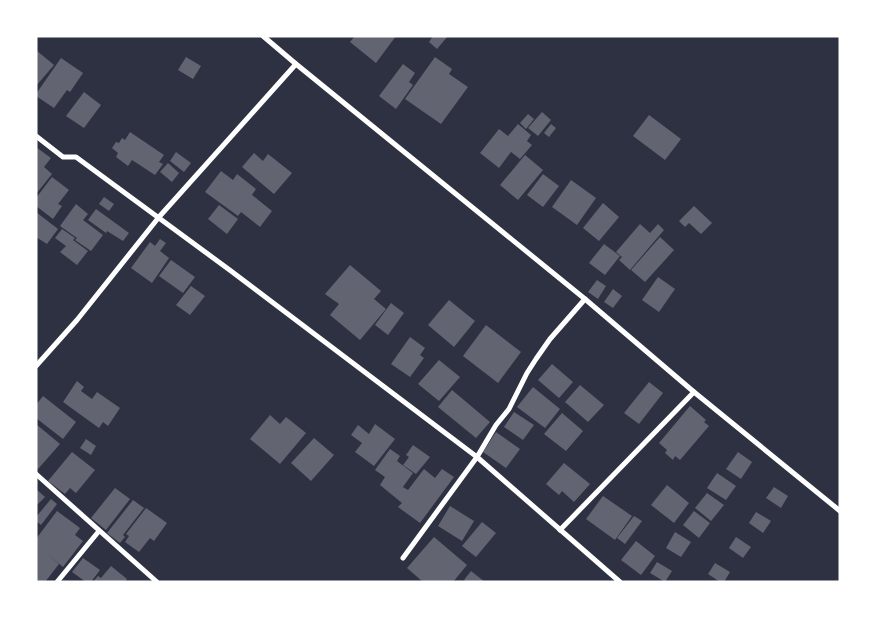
<svg xmlns="http://www.w3.org/2000/svg" width="876" height="618" font-family="Overpass,sans-serif">
  <style>
    .building { fill: #626471 }
    .lines { fill: none; stroke-linecap: round; stroke-linejoin: round }
    .minor { stroke: #fff; stroke-width: 5 }
  </style>
  <rect width="100%" height="100%" fill="#2d3142"/>
  <g class="building">
    <polygon points="355,36 396,36 376,63 350,42"/>
    <polygon points="433,36 448,36 437,49 429,42"/>
    <polygon points="36,50 54,65 36,86"/>
    <polygon points="186,57 201,66 193,79 178,70"/>
    <polygon points="435,57 452,69 449,74 468,87 441,124 405,99"/>
    <polygon points="61,58 83,73 70,92 67,90 54,108 36,96 36,94"/>
    <polygon points="403,64 415,73 409,82 413,85 396,109 379,96"/>
    <polygon points="84,92 101,105 84,128 66,116"/>
    <polygon points="542,112 551,120 538,136 528,128"/>
    <polygon points="528,114 534,119 526,129 520,123"/>
    <polygon points="649,115 681,139 665,160 633,136"/>
    <polygon points="518,124 531,135 527,141 532,145 520,159 511,152 499,168 480,153 499,129 508,136"/>
    <polygon points="551,124 556,128 549,137 544,133"/>
    <polygon points="130,132 164,155 159,162 163,164 155,175 132,160 128,166 116,157 118,153 112,148 116,142 119,143 122,138 125,140"/>
    <polygon points="36,147 51,158 44,167 52,174 36,194"/>
    <polygon points="176,152 191,163 184,172 170,161"/>
    <polygon points="254,153 263,161 268,154 292,173 274,194 242,167"/>
    <polygon points="525,155 543,170 518,200 500,185"/>
    <polygon points="168,163 179,173 172,182 160,172"/>
    <polygon points="221,171 233,180 237,174 256,189 252,195 272,211 260,227 241,212 238,216 205,192"/>
    <polygon points="543,174 559,186 543,207 527,195"/>
    <polygon points="52,177 69,190 58,204 62,206 53,219 36,206 36,198"/>
    <polygon points="571,180 596,198 577,225 552,207"/>
    <polygon points="104,197 114,204 109,211 99,204"/>
    <polygon points="603,203 619,217 599,241 583,228"/>
    <polygon points="76,204 88,214 83,220 103,235 91,251 75,240 77,238 60,226"/>
    <polygon points="219,205 238,219 227,234 208,219"/>
    <polygon points="694,206 712,223 701,234 689,223 685,227 679,221"/>
    <polygon points="96,209 129,233 123,241 107,231 106,233 88,220"/>
    <polygon points="36,212 58,229 47,244 36,237"/>
    <polygon points="640,224 650,233 658,224 664,230 630,270 619,260 622,257 616,252"/>
    <polygon points="62,229 75,238 73,240 88,251 77,265 60,252 66,246 55,238"/>
    <polygon points="660,237 674,250 645,282 631,270"/>
    <polygon points="160,239 166,243 160,251 169,258 152,283 131,268 150,242 155,246"/>
    <polygon points="604,244 620,256 605,275 589,263"/>
    <polygon points="171,260 195,277 183,293 159,276"/>
    <polygon points="350,265 381,291 374,299 386,309 360,340 330,315 339,304 325,294"/>
    <polygon points="658,277 675,289 659,312 642,300"/>
    <polygon points="597,280 606,286 598,299 588,292"/>
    <polygon points="191,286 205,296 190,315 176,305"/>
    <polygon points="613,289 622,296 613,308 604,302"/>
    <polygon points="449,300 475,321 454,347 428,325"/>
    <polygon points="391,303 404,313 388,335 375,325"/>
    <polygon points="486,325 521,352 498,383 463,356"/>
    <polygon points="410,337 425,348 420,355 424,358 410,377 391,364"/>
    <polygon points="439,360 460,377 439,401 418,384"/>
    <polygon points="552,364 573,382 559,398 538,380"/>
    <polygon points="77,381 84,387 81,391 92,399 97,392 120,408 108,426 103,422 99,428 63,402"/>
    <polygon points="649,382 663,393 639,424 624,413"/>
    <polygon points="580,385 604,405 588,422 565,402"/>
    <polygon points="533,387 560,409 545,428 517,407"/>
    <polygon points="452,390 490,422 476,438 438,407"/>
    <polygon points="43,396 76,422 63,439 36,418 36,405"/>
    <polygon points="690,406 706,420 704,422 709,426 680,460 675,456 673,460 665,453 667,450 659,443"/>
    <polygon points="514,412 534,425 523,440 504,427"/>
    <polygon points="562,413 583,431 566,451 544,434"/>
    <polygon points="270,415 280,424 286,417 306,433 280,464 250,439"/>
    <polygon points="36,424 60,444 38,469 36,467"/>
    <polygon points="375,424 395,439 374,466 355,452 362,443 351,435 358,425 369,434"/>
    <polygon points="496,432 520,449 506,468 483,452"/>
    <polygon points="314,438 334,455 311,481 291,463"/>
    <polygon points="86,439 96,446 91,455 80,448"/>
    <polygon points="413,445 430,457 416,474 403,465 409,457 406,455"/>
    <polygon points="390,449 400,456 397,461 413,473 400,491 403,487 408,490 424,469 435,478 442,469 454,477 420,523 398,507 402,503 380,485 385,477 375,470"/>
    <polygon points="72,452 95,470 76,493 70,488 65,494 48,481"/>
    <polygon points="738,452 752,462 741,479 726,469"/>
    <polygon points="564,463 590,484 574,502 562,491 559,495 546,484"/>
    <polygon points="717,473 736,486 726,500 707,488"/>
    <polygon points="667,485 689,503 674,523 651,505"/>
    <polygon points="774,487 788,496 781,508 766,498"/>
    <polygon points="115,488 130,499 106,530 91,518"/>
    <polygon points="36,489 45,497 36,506"/>
    <polygon points="707,493 724,505 711,521 695,508"/>
    <polygon points="603,496 632,516 615,540 586,519"/>
    <polygon points="51,499 57,504 41,525 36,521 36,517"/>
    <polygon points="133,500 144,508 123,535 125,537 120,543 107,533"/>
    <polygon points="450,506 474,521 462,541 438,526"/>
    <polygon points="146,508 167,523 154,541 150,538 139,552 125,542 129,536 126,534"/>
    <polygon points="57,511 80,528 75,535 83,541 63,567 46,553 59,564 45,582 36,582 36,539"/>
    <polygon points="694,511 710,523 699,538 683,525"/>
    <polygon points="756,512 771,521 763,533 749,523"/>
    <polygon points="634,516 642,521 625,544 617,538"/>
    <polygon points="482,522 496,533 476,557 462,546"/>
    <polygon points="675,532 691,542 681,557 666,548"/>
    <polygon points="434,537 467,565 453,582 423,582 407,568"/>
    <polygon points="736,537 751,547 743,558 729,548"/>
    <polygon points="636,541 655,556 641,575 621,560"/>
    <polygon points="83,558 100,570 91,582 86,582 72,572"/>
    <polygon points="657,562 672,571 665,582 650,573"/>
    <polygon points="715,563 730,572 724,582 720,582 708,574"/>
    <polygon points="111,566 127,579 125,582 93,582 98,576 101,578"/>
    <polygon points="471,571 485,582 467,582 464,580"/>
  </g>
  <g class="lines">
    <g class="minor">
      <polyline points="263,36 296,64 585,299 694,392 840,511"/>
      <polyline points="36,136 63,157 76,157 231,271 477,457 620,582"/>
      <polyline points="36,366 77,320 159,217 296,64"/>
      <polyline points="36,474 157,582"/>
      <polyline points="560,530 694,392"/>
      <polyline points="403,558 477,457 496,425 509,409 527,373 536,359 550,339 585,299"/>
      <polyline points="57,582 99,531"/>
    </g>
  </g>
  <rect width="876" height="618" fill="none" stroke="#ffffff" stroke-width="75"/>
</svg>
